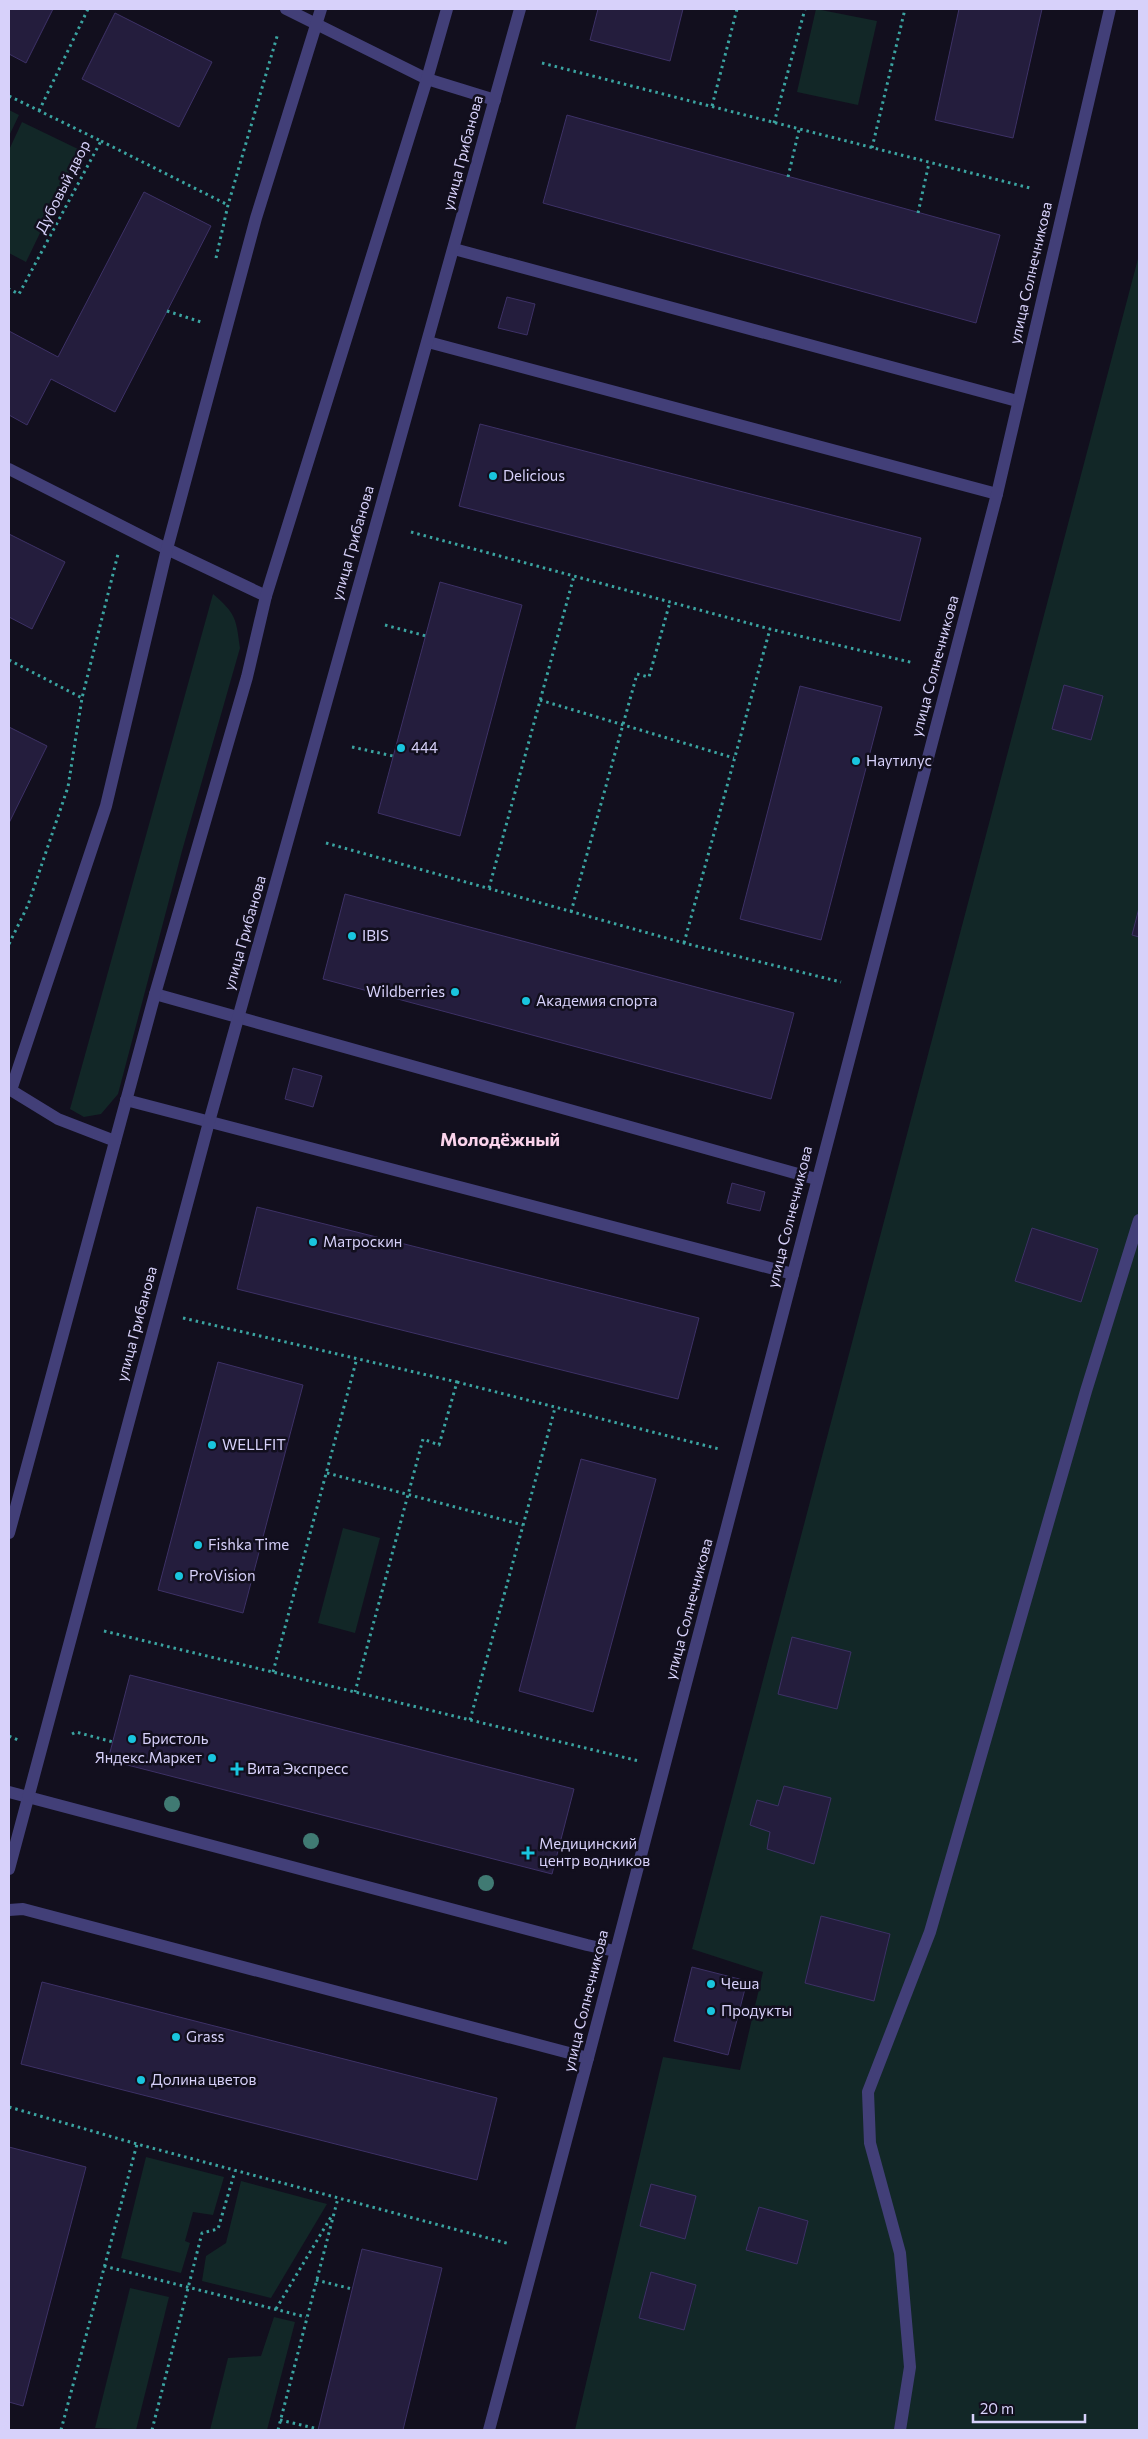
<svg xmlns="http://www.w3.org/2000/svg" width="1148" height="2439" font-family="Commissioner,sans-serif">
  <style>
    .green { fill: #122727 }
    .building { fill: #241d3d; stroke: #3d3166 }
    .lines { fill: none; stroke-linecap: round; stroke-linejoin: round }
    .path { stroke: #3ba4a1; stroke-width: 3; stroke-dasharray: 2.5 4; stroke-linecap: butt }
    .lane { stroke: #423f78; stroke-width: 12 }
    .street { stroke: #423f78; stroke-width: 12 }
    .tree { fill: #407a73 }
    .poi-dot { fill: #19c5de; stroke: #120f1e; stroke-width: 2 }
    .labels { text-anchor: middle; stroke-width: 5; stroke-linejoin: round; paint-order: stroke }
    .street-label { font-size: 15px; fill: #d7d1fa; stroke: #120f1e }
    .poi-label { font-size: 15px; fill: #d7d1fa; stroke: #120f1e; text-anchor: start }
    .quarter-label { font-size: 18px; font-weight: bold; fill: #fad3eb; stroke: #120f1e }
  </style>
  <rect width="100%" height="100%" fill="#120f1e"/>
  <g class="green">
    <polygon points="816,9 877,21 858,105 797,92"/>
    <polygon points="9,110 19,115 9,136"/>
    <polygon points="22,122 80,150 26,262 9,253 9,150"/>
    <polygon points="1139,255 1139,2430 575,2430 663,2057 740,2070 763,1972 692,1949"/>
    <path d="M213 594C236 614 236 618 240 648L182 851 118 1094 101 1114 84 1117 70 1109Z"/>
    <polygon points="343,1528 380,1538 355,1633 318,1623"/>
    <polygon points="146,2157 224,2177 213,2215 193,2212 185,2241 190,2243 181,2273 121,2258"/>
    <polygon points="241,2181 327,2204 271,2298 202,2281 206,2256 226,2243"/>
    <polygon points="130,2288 169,2297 136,2430 95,2428"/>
    <polygon points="274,2317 295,2322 267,2430 210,2430 228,2358 261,2356"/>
  </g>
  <g class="building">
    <polygon points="9,9 53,9 26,63 9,54"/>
    <polygon points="598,9 683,9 670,61 590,40"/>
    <polygon points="959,9 1042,9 1013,138 935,120"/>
    <polygon points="115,13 212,62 179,127 82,79"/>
    <polygon points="567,115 1000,235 976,323 543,203"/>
    <polygon points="144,192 211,226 115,412 51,379 27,425 9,415 9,331 58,357"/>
    <polygon points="507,297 535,304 527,335 498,328"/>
    <polygon points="480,424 921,538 900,621 459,506"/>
    <polygon points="9,534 65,562 32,629 9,617"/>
    <polygon points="440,582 522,605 460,836 378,813"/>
    <polygon points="1064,685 1103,696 1091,740 1052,729"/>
    <polygon points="800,686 882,707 821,940 740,919"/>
    <polygon points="9,727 47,746 9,823"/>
    <polygon points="345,894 794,1013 771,1099 323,979"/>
    <polygon points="1139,908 1139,937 1132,935"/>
    <polygon points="293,1068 322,1076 313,1107 285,1099"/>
    <polygon points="732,1183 765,1192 760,1211 727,1203"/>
    <polygon points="257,1207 699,1318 678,1399 237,1289"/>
    <polygon points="1032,1228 1098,1249 1081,1302 1015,1281"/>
    <polygon points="218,1362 303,1385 243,1613 158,1590"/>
    <polygon points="581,1459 656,1479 593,1712 519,1691"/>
    <polygon points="792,1637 851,1652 837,1709 778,1694"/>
    <polygon points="130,1675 574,1789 552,1874 108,1760"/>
    <polygon points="784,1786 831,1798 814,1864 767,1849 770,1832 750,1825 757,1800 778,1806"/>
    <polygon points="821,1916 890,1934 874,2001 805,1983"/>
    <polygon points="692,1967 747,1981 728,2055 674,2041"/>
    <polygon points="42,1982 497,2098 477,2180 21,2064"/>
    <polygon points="9,2147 86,2167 23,2406 9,2402"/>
    <polygon points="651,2184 696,2196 685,2239 640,2226"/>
    <polygon points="759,2207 808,2221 797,2264 746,2250"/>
    <polygon points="362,2249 442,2268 403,2430 318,2430"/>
    <polygon points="651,2272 696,2285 684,2330 639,2318"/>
  </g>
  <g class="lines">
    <g class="path">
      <polyline points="542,63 1030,188"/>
      <polyline points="9,96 101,141 19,294 9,289"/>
      <polyline points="712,106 737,9"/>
      <polyline points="39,111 88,9"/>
      <polyline points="774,123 805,9"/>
      <polyline points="101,141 228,205"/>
      <polyline points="872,148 905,9"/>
      <polyline points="788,177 799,130"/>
      <polyline points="918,213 929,163"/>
      <polyline points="216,258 228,205 278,33"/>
      <polyline points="167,311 201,322"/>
      <polyline points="411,532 770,629 914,663"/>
      <polyline points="385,625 426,636"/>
      <polyline points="9,660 82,698"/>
      <polyline points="540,700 734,758"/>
      <polyline points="352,747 393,756"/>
      <polyline points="326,843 684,943 841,982"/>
      <polyline points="489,888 574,576"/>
      <polyline points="571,912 637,674 649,677 670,602"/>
      <polyline points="684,943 770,629"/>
      <polyline points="9,944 28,905 68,787 82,698 118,554"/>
      <polyline points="183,1318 457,1382 439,1445 423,1439 355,1692"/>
      <polyline points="457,1382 719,1449"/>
      <polyline points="327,1473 523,1525"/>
      <polyline points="104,1631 639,1761"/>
      <polyline points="273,1672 357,1358"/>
      <polyline points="470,1720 555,1408"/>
      <polyline points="72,1734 76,1732 113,1742"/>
      <polyline points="9,1736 18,1740"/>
      <polyline points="9,2107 137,2144 510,2244"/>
      <polyline points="104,2266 306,2317"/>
      <polyline points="316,2280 352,2289"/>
      <polyline points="276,2309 331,2217"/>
      <polyline points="280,2420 318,2429"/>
      <polyline points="61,2430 137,2144"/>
      <polyline points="152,2430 202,2233 218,2229 235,2171"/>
      <polyline points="278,2430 338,2198"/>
    </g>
    <g class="lane">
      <polyline points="286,9 427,79 495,100"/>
      <polyline points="454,249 1017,401"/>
      <polyline points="428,342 997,494"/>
      <polyline points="9,469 167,549 266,596"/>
      <polyline points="155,994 816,1179"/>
      <polyline points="9,1089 58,1119 115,1141"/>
      <polyline points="11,1090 106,806 167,549 256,218 321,9"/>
      <polyline points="126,1100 793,1274"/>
      <polyline points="9,1792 587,1945 615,1951"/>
      <polyline points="9,1910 23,1909 588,2058"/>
      <polyline points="900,2430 910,2367 900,2253 870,2143 868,2092 930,1932 1086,1391 1139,1220"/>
    </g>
    <g class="street">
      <polyline points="9,1533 155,994 247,677 266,596 427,79 447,9"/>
      <polyline points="9,1869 209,1122 520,9"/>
      <polyline points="489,2430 588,2058 997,494 1110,9"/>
    </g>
  </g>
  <g class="tree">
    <circle cx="172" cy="1804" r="8"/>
    <circle cx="311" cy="1841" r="8"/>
    <circle cx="486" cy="1883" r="8"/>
  </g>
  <g class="poi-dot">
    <circle cx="493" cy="476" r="5"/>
    <circle cx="401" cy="748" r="5"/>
    <circle cx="856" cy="761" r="5"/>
    <circle cx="352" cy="936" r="5"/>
    <circle cx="455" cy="992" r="5"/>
    <circle cx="526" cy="1001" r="5"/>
    <circle cx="313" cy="1242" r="5"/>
    <circle cx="212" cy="1445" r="5"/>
    <circle cx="198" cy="1545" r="5"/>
    <circle cx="179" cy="1576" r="5"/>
    <circle cx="132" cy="1739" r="5"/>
    <circle cx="212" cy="1758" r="5"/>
    <path d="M234.5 1761.5h5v5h5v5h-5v5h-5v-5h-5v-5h5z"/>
    <path d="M525.5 1845.5h5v5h5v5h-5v5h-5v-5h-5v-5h5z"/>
    <circle cx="711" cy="1984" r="5"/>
    <circle cx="711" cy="2011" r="5"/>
    <circle cx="176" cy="2037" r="5"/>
    <circle cx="141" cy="2080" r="5"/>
  </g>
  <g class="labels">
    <g class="street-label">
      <text transform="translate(463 153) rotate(-75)" y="5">улица Грибанова</text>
      <text transform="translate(63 187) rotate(-63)" y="5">Дубовый двор</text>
      <text transform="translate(1031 273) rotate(-77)" y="5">улица Солнечникова</text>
      <text transform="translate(353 543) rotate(-74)" y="5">улица Грибанова</text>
      <text transform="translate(935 666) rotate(-75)" y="5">улица Солнечникова</text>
      <text transform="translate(245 933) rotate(-74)" y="5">улица Грибанова</text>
      <text transform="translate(790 1217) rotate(-76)" y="5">улица Солнечникова</text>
      <text transform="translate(137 1324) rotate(-75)" y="5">улица Грибанова</text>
      <text transform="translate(689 1609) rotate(-75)" y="5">улица Солнечникова</text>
      <text transform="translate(586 2001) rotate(-76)" y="5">улица Солнечникова</text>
    </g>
    <g class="poi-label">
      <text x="503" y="481">Delicious</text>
      <text x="411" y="753">444</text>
      <text x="866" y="766">Наутилус</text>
      <text x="362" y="941">IBIS</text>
      <text x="445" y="997" text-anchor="end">Wildberries</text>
      <text x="536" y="1006">Академия спорта</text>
      <text x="323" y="1247">Матроскин</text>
      <text x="222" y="1450">WELLFIT</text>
      <text x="208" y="1550">Fishka Time</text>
      <text x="189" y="1581">ProVision</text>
      <text x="142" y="1744">Бристоль</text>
      <text x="202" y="1763" text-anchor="end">Яндекс.Маркет</text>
      <text x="247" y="1774">Вита Экспресс</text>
      <text x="539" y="1849">Медицинский<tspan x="539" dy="17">центр водников</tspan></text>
      <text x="721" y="1989">Чеша</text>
      <text x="721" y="2016">Продукты</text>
      <text x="186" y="2042">Grass</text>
      <text x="151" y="2085">Долина цветов</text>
    </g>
    <g class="quarter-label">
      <text x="500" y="1146">Молодёжный</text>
    </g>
  </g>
  <rect width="1148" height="2439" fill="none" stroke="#d7d1fa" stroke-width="20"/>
  <path d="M973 2414v8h112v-8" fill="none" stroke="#d7d1fa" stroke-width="2.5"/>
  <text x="980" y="2414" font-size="15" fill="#d7d1fa" stroke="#120f1e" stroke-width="4" paint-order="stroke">20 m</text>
</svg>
